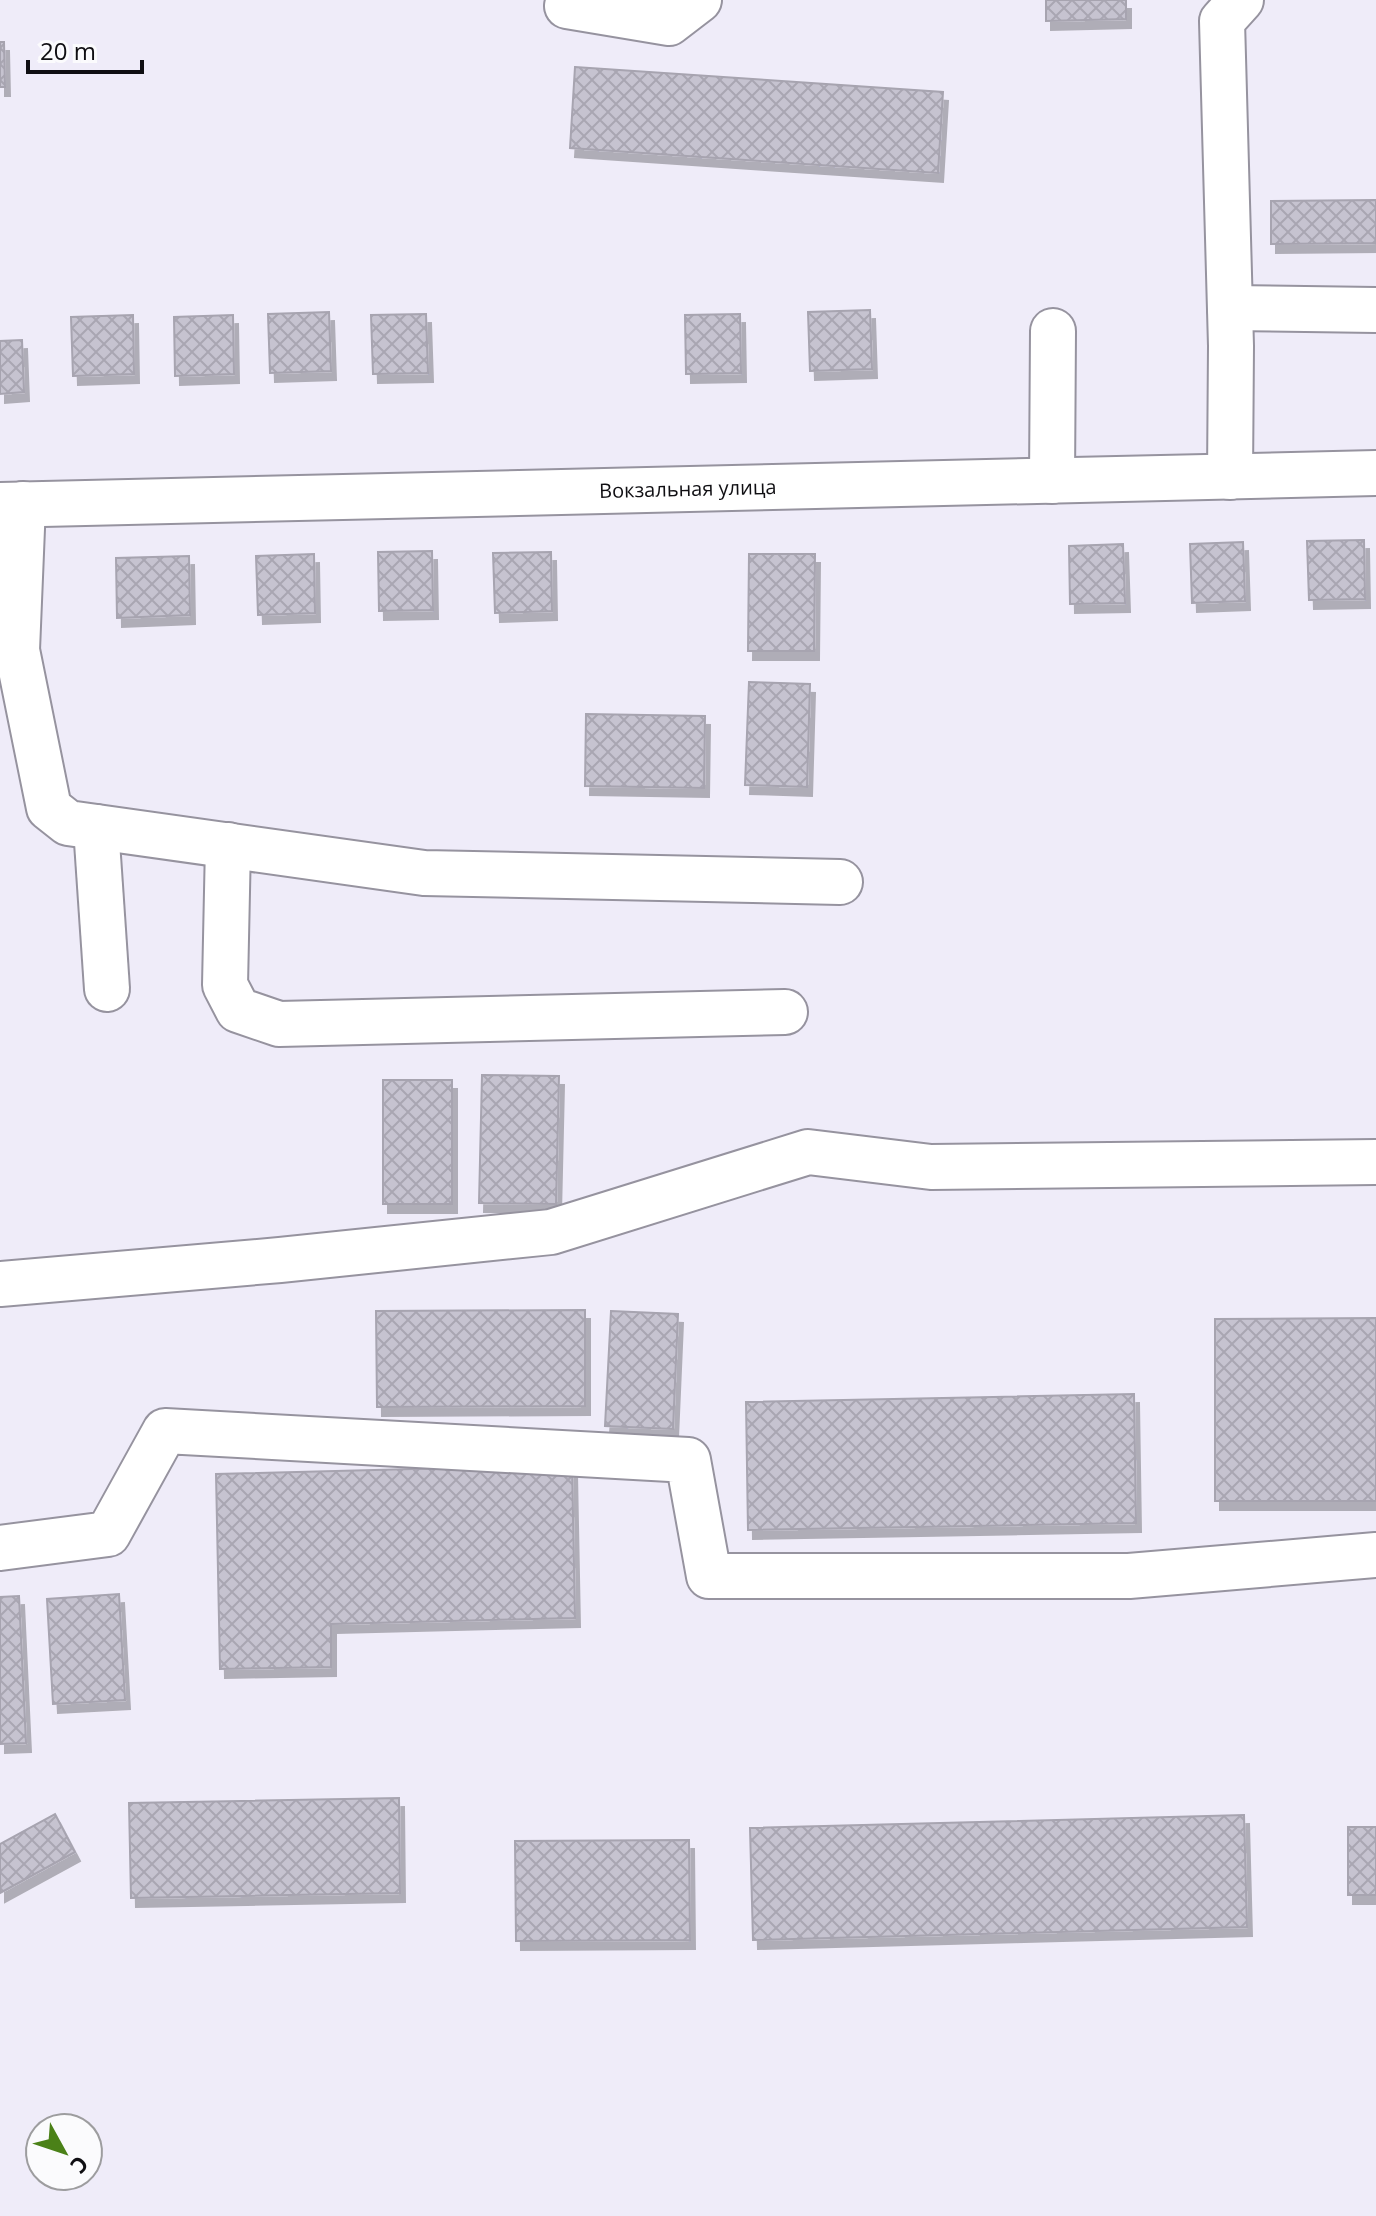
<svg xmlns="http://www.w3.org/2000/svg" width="1376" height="2216" font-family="'Open Sans',sans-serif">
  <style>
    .building { fill: url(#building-cross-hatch); stroke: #a7a4b0; stroke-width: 2; filter: url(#shadow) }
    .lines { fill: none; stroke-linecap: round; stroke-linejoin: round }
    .minor-casing { stroke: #96939f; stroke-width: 48 }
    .minor { stroke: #fff; stroke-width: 44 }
    .labels { text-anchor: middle; stroke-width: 6; stroke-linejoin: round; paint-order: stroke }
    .street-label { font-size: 20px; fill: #100f13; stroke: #fbfbfd }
  </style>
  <defs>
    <pattern id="building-cross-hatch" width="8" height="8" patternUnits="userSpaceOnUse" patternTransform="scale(2)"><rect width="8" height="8" fill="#c6c3d0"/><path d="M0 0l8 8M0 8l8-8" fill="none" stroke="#a9a6b2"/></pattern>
    <filter id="shadow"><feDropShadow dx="5" dy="9" stdDeviation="0" flood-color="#0004"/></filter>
  </defs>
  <rect width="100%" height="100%" fill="#efecf9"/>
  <g class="building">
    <polygon points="1046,0 1126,0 1126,19 1046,21"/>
    <polygon points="0,42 4,42 5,87 0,87"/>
    <polygon points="575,67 943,92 938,173 570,148"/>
    <polygon points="1376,200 1376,243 1271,244 1271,201"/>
    <polygon points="870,310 872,369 810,371 808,312"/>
    <polygon points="329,312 331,371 270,373 268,314"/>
    <polygon points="426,314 428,373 373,374 371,315"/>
    <polygon points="740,314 741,373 686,374 685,315"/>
    <polygon points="133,315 134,374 73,376 71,317"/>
    <polygon points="233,315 234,374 175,376 174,317"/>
    <polygon points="22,340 24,392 0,394 0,341"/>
    <polygon points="1364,540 1365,599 1309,600 1307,541"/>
    <polygon points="1243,542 1245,601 1192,603 1190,544"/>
    <polygon points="1123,544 1125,603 1070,604 1069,546"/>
    <polygon points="432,551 433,610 379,611 378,552"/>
    <polygon points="551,552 552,611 495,613 493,553"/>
    <polygon points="314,554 315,613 258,615 256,556"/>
    <polygon points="749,554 815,554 814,651 748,651"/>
    <polygon points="189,556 190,615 117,618 116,558"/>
    <polygon points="749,682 810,684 807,787 745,785"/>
    <polygon points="586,714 705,716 704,788 585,786"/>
    <polygon points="482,1075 559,1076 556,1204 479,1203"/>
    <rect x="383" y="1080" width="69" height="124"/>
    <polygon points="585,1310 585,1406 377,1407 376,1311"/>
    <polygon points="611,1311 678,1314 673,1429 605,1426"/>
    <polygon points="1376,1318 1376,1501 1215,1501 1215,1319"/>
    <polygon points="1134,1394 1136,1523 748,1530 746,1402"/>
    <polygon points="572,1465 575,1618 331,1624 331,1667 220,1669 216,1474"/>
    <polygon points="119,1594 125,1700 53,1704 47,1599"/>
    <polygon points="19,1596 26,1743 0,1744 0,1597"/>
    <polygon points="399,1798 400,1893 131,1898 129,1803"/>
    <polygon points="55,1814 75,1852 0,1893 0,1844"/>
    <polygon points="1244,1815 1247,1927 753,1940 750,1828"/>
    <rect x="1348" y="1827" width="28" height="68"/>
    <polygon points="689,1840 690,1940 516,1941 515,1841"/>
  </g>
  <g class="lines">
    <defs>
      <g id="minor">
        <polyline points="567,6 669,23 699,0"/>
        <polyline points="1230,308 1376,310"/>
        <polyline points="1230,477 1231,346 1222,21 1241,0"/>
        <polyline points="1052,481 1053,331"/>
        <polyline points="23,504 17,650 49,808 68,823 424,873 840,882"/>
        <path id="s1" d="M0 505 1376 473"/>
        <polyline points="96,827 107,989"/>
        <polyline points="228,845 225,985 238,1010 279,1024 785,1012"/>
        <polyline points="0,1284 280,1260 551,1232 808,1152 931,1167 1376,1162"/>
        <polyline points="0,1548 108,1534 165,1431 688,1460 709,1576 1129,1576 1376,1555"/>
      </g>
    </defs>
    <use href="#minor" class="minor-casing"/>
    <use href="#minor" class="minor"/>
  </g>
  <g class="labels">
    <g class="street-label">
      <text dy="7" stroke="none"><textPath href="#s1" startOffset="688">Вокзальная улица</textPath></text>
    </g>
  </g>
  <g transform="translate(64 2152) rotate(130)"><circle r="38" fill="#fbfbfd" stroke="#9d9d9f" stroke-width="2"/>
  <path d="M0-6L14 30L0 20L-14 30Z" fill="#4b8118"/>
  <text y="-12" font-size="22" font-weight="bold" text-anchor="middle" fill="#100f13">С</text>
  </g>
  <path d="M28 60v12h114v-12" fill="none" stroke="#100f13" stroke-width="4"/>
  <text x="40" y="60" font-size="24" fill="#100f13" stroke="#fbfbfd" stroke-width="6" paint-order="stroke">20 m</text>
</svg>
